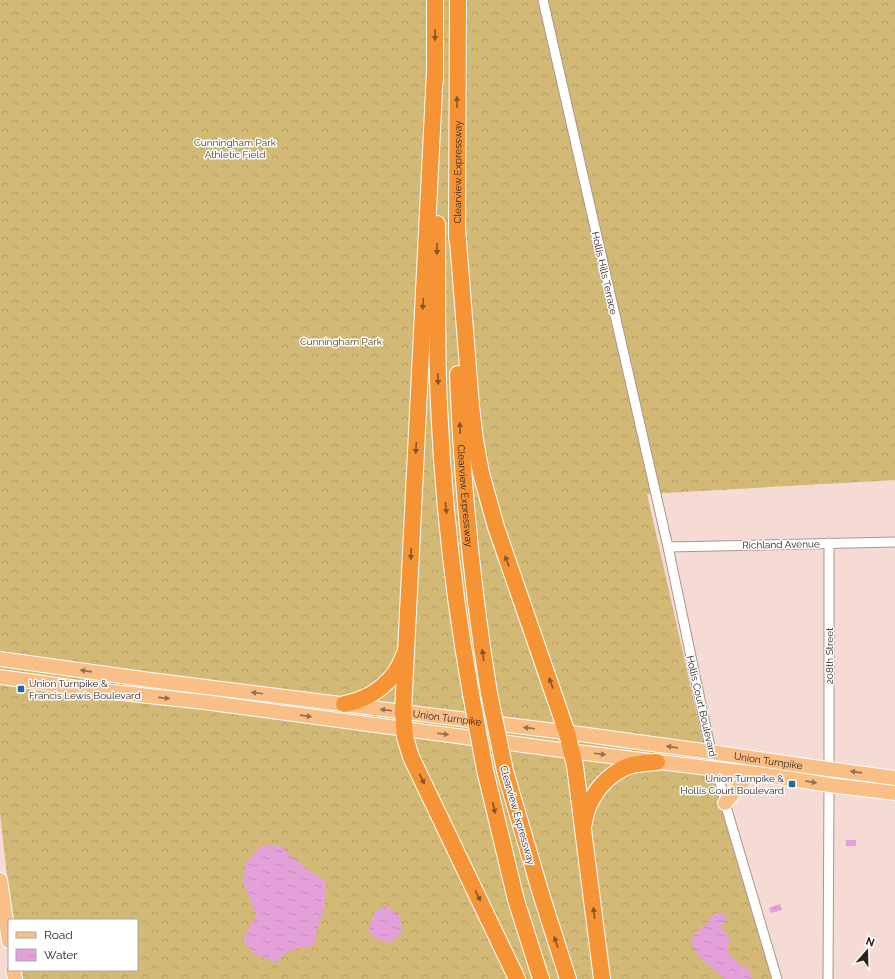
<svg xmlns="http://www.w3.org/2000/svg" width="895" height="979" font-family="Raleway,sans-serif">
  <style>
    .forest { fill: url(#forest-crowns) }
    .garden { fill: url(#garden-dots) }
    .water { fill: url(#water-ripples) }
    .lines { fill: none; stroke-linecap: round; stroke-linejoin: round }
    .street-casing { stroke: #ae948f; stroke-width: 11 }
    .primary-casing { stroke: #fff; stroke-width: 16 }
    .highway-casing { stroke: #fff; stroke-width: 18 }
    .street { stroke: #fff; stroke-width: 9 }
    .primary { stroke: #fabf86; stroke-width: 14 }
    .highway { stroke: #f69435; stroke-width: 16 }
    .highway-bridge-casing { stroke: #fff; stroke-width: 18; stroke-linecap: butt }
    .highway-bridge { stroke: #f69435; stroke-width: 16 }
    .oneway { fill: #875529 }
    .oneway2 { fill: #947053 }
    .poi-dot { fill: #256a9f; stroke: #fff; stroke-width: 1.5 }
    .labels { text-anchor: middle; stroke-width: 3; stroke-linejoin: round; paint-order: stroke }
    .park-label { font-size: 10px; fill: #4b3d1a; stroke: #fff }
    .street-label { font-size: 10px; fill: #2d2220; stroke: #fff }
    .poi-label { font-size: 10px; fill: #2d2220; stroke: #fff; text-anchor: start }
  </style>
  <defs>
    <pattern id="forest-crowns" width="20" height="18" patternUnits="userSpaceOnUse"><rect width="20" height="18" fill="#d3b976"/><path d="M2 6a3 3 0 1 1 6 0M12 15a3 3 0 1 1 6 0" fill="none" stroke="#b59f66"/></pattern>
    <pattern id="garden-dots" width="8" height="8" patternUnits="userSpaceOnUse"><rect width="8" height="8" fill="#d3b976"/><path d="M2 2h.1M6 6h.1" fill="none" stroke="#b59f66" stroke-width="1.8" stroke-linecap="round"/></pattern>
    <pattern id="water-ripples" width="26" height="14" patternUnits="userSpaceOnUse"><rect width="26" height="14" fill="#e4a1d9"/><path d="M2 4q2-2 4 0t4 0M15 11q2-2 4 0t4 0" fill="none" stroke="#c48aba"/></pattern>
  </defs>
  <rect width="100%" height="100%" fill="#f6dad4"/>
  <polygon class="forest" points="0,0 895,0 895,480 647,494 705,750 773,979 23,979 22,970 137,970 137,920 13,920 9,894 0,813"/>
  <polygon class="garden" points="584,769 605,770 607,771 592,787 584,789 581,771"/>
  <g class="water">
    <rect x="846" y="840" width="10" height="6"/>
    <path d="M262 845 280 846 303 866 326 882 324 909 316 933 314 946C293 948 291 948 276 963L254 954 243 940 251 924 257 916 243 882 246 863Z"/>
    <polygon points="780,904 782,910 771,913 769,908"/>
    <path d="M386 906C399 915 404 917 401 934L390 943 374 938 368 929 375 912Z"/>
    <path d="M717 913 725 914V922L720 927C731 936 730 939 727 952L742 967 750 969 751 979H724C713 968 694 956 691 940L697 931 704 927 711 917Z"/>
  </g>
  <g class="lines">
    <defs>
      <g id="street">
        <polyline points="543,0 668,547 711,752 717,769 725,803 777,979"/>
        <polyline points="668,547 895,542"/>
        <polyline points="829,769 829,543"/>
        <polyline points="828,979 829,785"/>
      </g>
      <g id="primary">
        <path id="s1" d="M0 659 150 680 580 734 711 752 806 766 895 778"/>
        <polyline points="0,677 85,689 204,702 561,750 773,776 829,785 895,793"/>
        <polyline points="725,803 750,773"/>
        <polyline points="0,880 9,941"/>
        <polyline points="13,970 15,979"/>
      </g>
      <g id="highway">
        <polyline points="435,70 403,712 405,737 411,757 517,979"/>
        <polyline points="435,80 435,0"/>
        <path d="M437 224C438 284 436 345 439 405 443 502 454 598 471 694"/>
        <polyline points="457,228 471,406 475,440 481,473 496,527 567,733 575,766 602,979"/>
        <path id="s2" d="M457 239 458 0"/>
        <path id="s3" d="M458 374C462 481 472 588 489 693"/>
        <path d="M344 704C371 699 395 682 404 655"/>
        <polyline points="485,770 516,900 541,979"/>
        <polyline points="505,771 541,894 568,979"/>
        <path d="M584 823C587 799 604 777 626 767 636 763 646 763 657 762"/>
      </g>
    </defs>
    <use href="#street" class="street-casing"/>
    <use href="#primary" class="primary-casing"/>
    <use href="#highway" class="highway-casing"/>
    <use href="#street" class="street"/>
    <use href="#primary" class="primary"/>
    <use href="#highway" class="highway"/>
    <defs>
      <g id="highway-bridge">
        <polyline points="489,693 505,771"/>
        <polyline points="471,694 485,770"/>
      </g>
    </defs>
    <use href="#highway-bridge" class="highway-bridge-casing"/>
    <use href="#highway-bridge" class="highway-bridge"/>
  </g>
  <defs><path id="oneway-solid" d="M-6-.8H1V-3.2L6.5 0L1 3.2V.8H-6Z"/></defs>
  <g class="oneway">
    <use href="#oneway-solid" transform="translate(435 35) rotate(90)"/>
    <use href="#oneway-solid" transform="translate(457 102) rotate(-90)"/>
    <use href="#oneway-solid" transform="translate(437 249) rotate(90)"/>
    <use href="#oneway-solid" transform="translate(423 304) rotate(93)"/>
    <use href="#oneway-solid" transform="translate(438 379) rotate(88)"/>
    <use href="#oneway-solid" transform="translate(460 428) rotate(-93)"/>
    <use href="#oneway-solid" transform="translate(416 448) rotate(93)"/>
    <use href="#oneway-solid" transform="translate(446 508) rotate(84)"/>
    <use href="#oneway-solid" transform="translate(411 554) rotate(93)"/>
    <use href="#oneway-solid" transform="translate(507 561) rotate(-110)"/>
    <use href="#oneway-solid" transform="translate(483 655) rotate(-98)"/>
    <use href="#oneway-solid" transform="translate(551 683) rotate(-110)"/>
    <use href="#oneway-solid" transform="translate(422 779) rotate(64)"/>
    <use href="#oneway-solid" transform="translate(494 808) rotate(77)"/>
    <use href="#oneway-solid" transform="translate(478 896) rotate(64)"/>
    <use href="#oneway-solid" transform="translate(594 913) rotate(-97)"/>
    <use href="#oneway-solid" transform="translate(556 942) rotate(-108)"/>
  </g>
  <g class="oneway2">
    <use href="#oneway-solid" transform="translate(86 671) rotate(-172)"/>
    <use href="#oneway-solid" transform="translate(257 693) rotate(-173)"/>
    <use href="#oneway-solid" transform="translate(164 698) rotate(6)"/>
    <use href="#oneway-solid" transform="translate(386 710) rotate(-173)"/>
    <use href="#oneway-solid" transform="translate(306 716) rotate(8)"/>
    <use href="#oneway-solid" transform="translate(529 728) rotate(-173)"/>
    <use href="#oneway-solid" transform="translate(443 734) rotate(7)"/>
    <use href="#oneway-solid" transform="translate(672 747) rotate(-172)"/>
    <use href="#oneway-solid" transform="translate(600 754) rotate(7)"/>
    <use href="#oneway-solid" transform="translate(856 772) rotate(-172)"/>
    <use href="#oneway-solid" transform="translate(811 782) rotate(9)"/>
  </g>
  <g class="poi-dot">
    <rect x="17" y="685" width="8" height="8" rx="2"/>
    <rect x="788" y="780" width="8" height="8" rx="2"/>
  </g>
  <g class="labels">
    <g class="park-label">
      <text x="235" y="146">Cunningham Park<tspan x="235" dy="12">Athletic Field</tspan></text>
      <text x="341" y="345">Cunningham Park</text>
    </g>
    <g class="street-label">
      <text dy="4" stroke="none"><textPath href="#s2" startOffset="67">Clearview Expressway</textPath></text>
      <text transform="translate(605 273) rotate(77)" y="4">Hollis Hills Terrace</text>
      <text dy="4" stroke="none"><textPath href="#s3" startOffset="122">Clearview Expressway</textPath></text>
      <text transform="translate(781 544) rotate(-1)" y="4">Richland Avenue</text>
      <text transform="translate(829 656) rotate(-90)" y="4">208th Street</text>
      <text transform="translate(702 706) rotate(77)" y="4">Hollis Court Boulevard</text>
      <text dy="4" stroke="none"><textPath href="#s1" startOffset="451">Union Turnpike</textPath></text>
      <text dy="4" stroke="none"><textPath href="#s1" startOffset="775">Union Turnpike</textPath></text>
      <text transform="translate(518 815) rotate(74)" y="4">Clearview Expressway</text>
    </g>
    <g class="poi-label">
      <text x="29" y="687">Union Turnpike &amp;<tspan x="29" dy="12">Francis Lewis Boulevard</tspan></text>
      <text x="784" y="782" text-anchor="end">Union Turnpike &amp;<tspan x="784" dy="12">Hollis Court Boulevard</tspan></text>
    </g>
  </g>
  <rect x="8" y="919" width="130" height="52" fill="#ffffff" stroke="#aba7a6"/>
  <rect x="16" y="932" width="20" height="6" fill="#fabf86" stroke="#aba7a6"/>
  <text x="44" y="939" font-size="12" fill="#2d2220">Road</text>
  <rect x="16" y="949" width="20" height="12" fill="url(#water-ripples)" stroke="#aba7a6"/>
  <text x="44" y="959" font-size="12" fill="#2d2220">Water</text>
  <g transform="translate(867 951) rotate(20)" stroke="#ffffff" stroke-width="3" paint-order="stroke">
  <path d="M0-3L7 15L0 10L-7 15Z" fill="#2d2220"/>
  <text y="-6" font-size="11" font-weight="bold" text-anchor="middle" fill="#2d2220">N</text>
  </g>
</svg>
